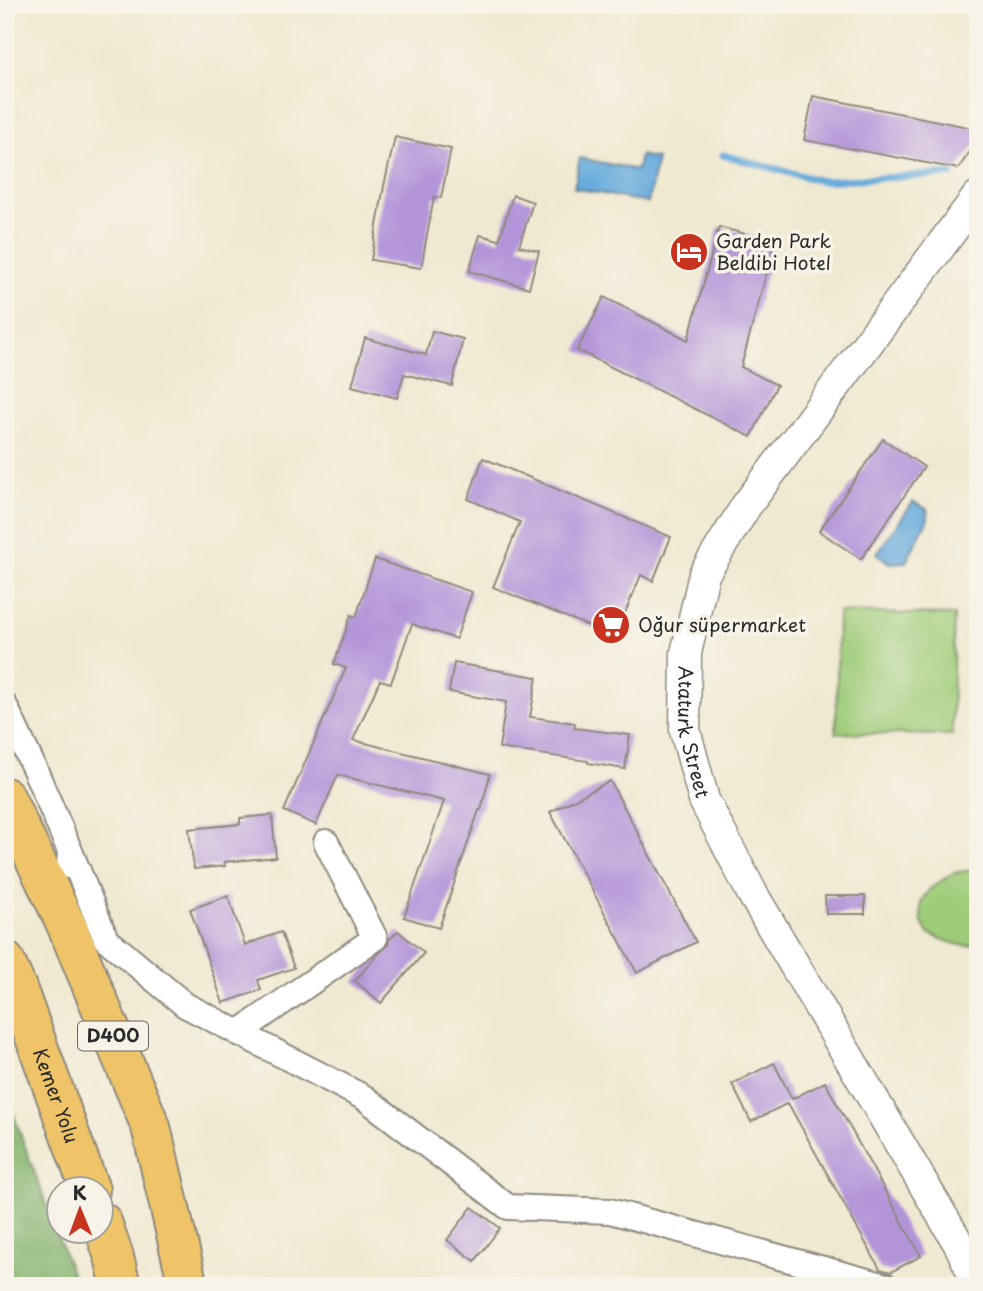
<svg xmlns="http://www.w3.org/2000/svg" width="983" height="1291" font-family="'Playpen Sans',sans-serif">
  <style>
    .green { fill: #9fcc79; stroke: #657c52; stroke-width: 2 }
    .forest { fill: #7fb069; stroke: #556e4a; stroke-width: 2 }
    .water { fill: #67abdc; stroke: #496b84; stroke-width: 2 }
    .lines { fill: none; stroke-linecap: round; stroke-linejoin: round }
    .stream { stroke: #67abdc; stroke-width: 7 }
    .building { fill: #b494d9 }
    .minor-casing { stroke: #8e8a7e; stroke-width: 28 }
    .tertiary-casing { stroke: #8e8a7e; stroke-width: 33 }
    .trunk-casing { stroke: #8e8a7e; stroke-width: 42 }
    .minor { stroke: #fff; stroke-width: 24 }
    .tertiary { stroke: #fff; stroke-width: 30 }
    .trunk { stroke: #efc469; stroke-width: 38 }
    .labels { text-anchor: middle; stroke-width: 7; stroke-linejoin: round; paint-order: stroke }
    .shield { fill: #f7f3e8; stroke: #686764; stroke-width: 2 }
    .shield-label { font-size: 18px; font-weight: bold; fill: #2b2b2b }
    .poi-label { font-size: 19px; fill: #2b2b2b; stroke: #f7f3e8; text-anchor: start }
    .street-label { font-size: 19px; fill: #2b2b2b; stroke: #f7f3e8 }
  </style>
  <rect width="100%" height="100%" fill="#f7f3e8"/>
  <filter id="ink" filterUnits="userSpaceOnUse"><feTurbulence type="fractalNoise" baseFrequency=".0143" numOctaves="2"/><feDisplacementMap in="SourceGraphic" scale="14" xChannelSelector="R" yChannelSelector="G"/><feConvolveMatrix kernelMatrix="1 2 1 2 8 2 1 2 1" color-interpolation-filters="sRGB"/></filter>
  <filter id="wash" filterUnits="userSpaceOnUse"><feTurbulence type="fractalNoise" baseFrequency=".00686" numOctaves="4" result="noise"/><feDisplacementMap in="SourceGraphic" scale="28" xChannelSelector="R" yChannelSelector="G"/><feGaussianBlur stdDeviation="1.57" result="paint"/><feColorMatrix in="noise" values="0 0 0 0 0 0 0 0 0 0 0 0 0 0 0 0 0 1.4 0 .05"/><feComposite in="paint" operator="in"/></filter>
  <g filter="url(#wash)">
    <rect width="100%" height="100%" fill="#f0e9d1"/>
    <g class="green">
      <polygon points="838,612 954,615 952,735 836,733"/>
      <path d="M978 869V944C961 949 943 940 927 933L921 920V901L930 889 953 873Z"/>
    </g>
    <polygon class="forest" points="5,1091 76,1286 5,1286"/>
    <g class="water">
      <polygon points="640,155 657,159 648,203 574,188 580,158 637,170"/>
      <polygon points="913,502 927,509 928,519 906,562 889,563 877,553"/>
    </g>
    <g class="lines">
      <polyline class="stream" points="723,155 822,181 951,174"/>
    </g>
    <g id="blocks">
      <g class="building">
        <polygon points="813,96 978,129 978,140 958,169 804,140"/>
        <polygon points="395,137 451,149 441,198 434,197 421,268 371,260 384,186"/>
        <polygon points="513,195 533,202 519,246 539,251 529,288 469,271 480,235 499,240"/>
        <polygon points="719,227 775,242 741,367 777,385 751,437 577,350 604,297 688,340"/>
        <polygon points="432,331 463,339 452,386 404,374 397,398 352,386 365,338 426,355"/>
        <polygon points="883,439 924,467 861,559 819,531"/>
        <polygon points="483,458 671,537 653,581 641,575 615,637 493,587 520,522 468,499"/>
        <polygon points="375,559 472,592 456,639 412,624 391,683 380,680 353,740 490,774 481,810 479,810 439,928 404,917 444,801 338,775 316,825 284,811 346,668 334,664 351,615 356,617"/>
        <polygon points="454,663 537,677 530,717 575,723 574,728 630,735 625,769 588,763 588,761 499,748 506,702 449,692"/>
        <polygon points="610,781 696,942 637,973 550,812"/>
        <polygon points="272,815 276,857 224,862 225,866 194,869 189,829 240,824 240,818"/>
        <polygon points="228,896 245,945 281,932 294,968 258,980 261,990 223,1003 190,909"/>
        <polygon points="825,896 865,896 865,914 826,914"/>
        <polygon points="398,931 424,953 381,1003 355,981 377,955 388,945 389,940"/>
        <polygon points="774,1063 792,1099 825,1082 921,1256 891,1272 880,1269 788,1103 751,1122 732,1084"/>
        <polygon points="472,1207 500,1228 475,1261 447,1240"/>
      </g>
    </g>
  </g>
  <g filter="url(#ink)">
    <use href="#blocks" fill-opacity="0" stroke="#8e8a7e" stroke-width="2"/>
    <g class="lines">
      <defs>
        <g id="minor">
          <polyline points="5,706 35,770 70,851 69,866"/>
          <polyline points="70,851 106,939 185,1005 365,1098 508,1207 610,1211 886,1286"/>
          <polyline points="238,1033 375,938 326,842"/>
        </g>
        <g id="tertiary">
          <path id="s1" d="M978 196 746 506 704 574 686 653 685 730 704 800 752 893 960 1246 978 1285"/>
        </g>
        <g id="trunk">
          <polyline points="5,797 66,924 151,1127 188,1286"/>
          <path id="s2" d="M5 961 17 988 90 1190"/>
          <polyline points="102,1222 114,1257 121,1286"/>
        </g>
      </defs>
      <use href="#minor" class="minor-casing"/>
      <use href="#tertiary" class="tertiary-casing"/>
      <use href="#trunk" class="trunk-casing"/>
      <use href="#minor" class="minor"/>
      <use href="#tertiary" class="tertiary"/>
      <use href="#trunk" class="trunk"/>
    </g>
  </g>
  <defs>
    <symbol id="hotel-disc" viewBox="-11 -11 22 22"><circle r="9.5" fill="#c8321e" stroke="#f7f3e8"/><path d="M-6-4.5h1.5V1H6V5H4.5V3h-9V5H-6ZM-4 0a1.8 1.8 0 1 1 3.6 0ZM.5 0V-2.5h3Q6-2.5 6 0Z" fill="#fff"/></symbol>
    <symbol id="supermarket-disc" viewBox="-11 -11 22 22"><circle r="9.5" fill="#c8321e" stroke="#f7f3e8"/><path d="M-6-5.5h2.5l.6 2H6L4.5 2H-2.5L-4.4-4H-6ZM-1.5 3.2a1.3 1.3 0 1 0 .1 0ZM3 3.2a1.3 1.3 0 1 0 .1 0Z" fill="#fff"/></symbol>
  </defs>
  <g fill-rule="evenodd">
    <use href="#hotel-disc" x="667" y="230" width="44" height="44"/>
    <use href="#supermarket-disc" x="589" y="603" width="44" height="44"/>
  </g>
  <g class="labels">
    <rect class="shield" x="78" y="1021.5" width="70" height="29" rx="5"/>
    <g class="shield-label">
      <text x="113" y="1042">D400</text>
    </g>
    <g class="poi-label">
      <text x="716" y="248">Garden Park<tspan x="716" dy="22">Beldibi Hotel</tspan></text>
      <text x="638" y="632">Oğur süpermarket</text>
    </g>
    <g class="street-label">
      <text dy="7" stroke="none"><textPath href="#s1" startOffset="628">Ataturk Street</textPath></text>
      <text dy="7" stroke="none"><textPath href="#s2" startOffset="144">Kemer Yolu</textPath></text>
    </g>
  </g>
  <rect width="983" height="1291" fill="none" stroke="#f7f3e8" stroke-width="28"/>
  <g transform="translate(80 1210) rotate(359)"><circle r="33" fill="#f7f3e8" stroke="#a5a39c" stroke-width="2"/>
  <path d="M0-5L12 26L0 18L-12 26Z" fill="#c8321e"/>
  <text y="-10" font-size="19" font-weight="bold" text-anchor="middle" fill="#2b2b2b">K</text>
  </g>
</svg>
